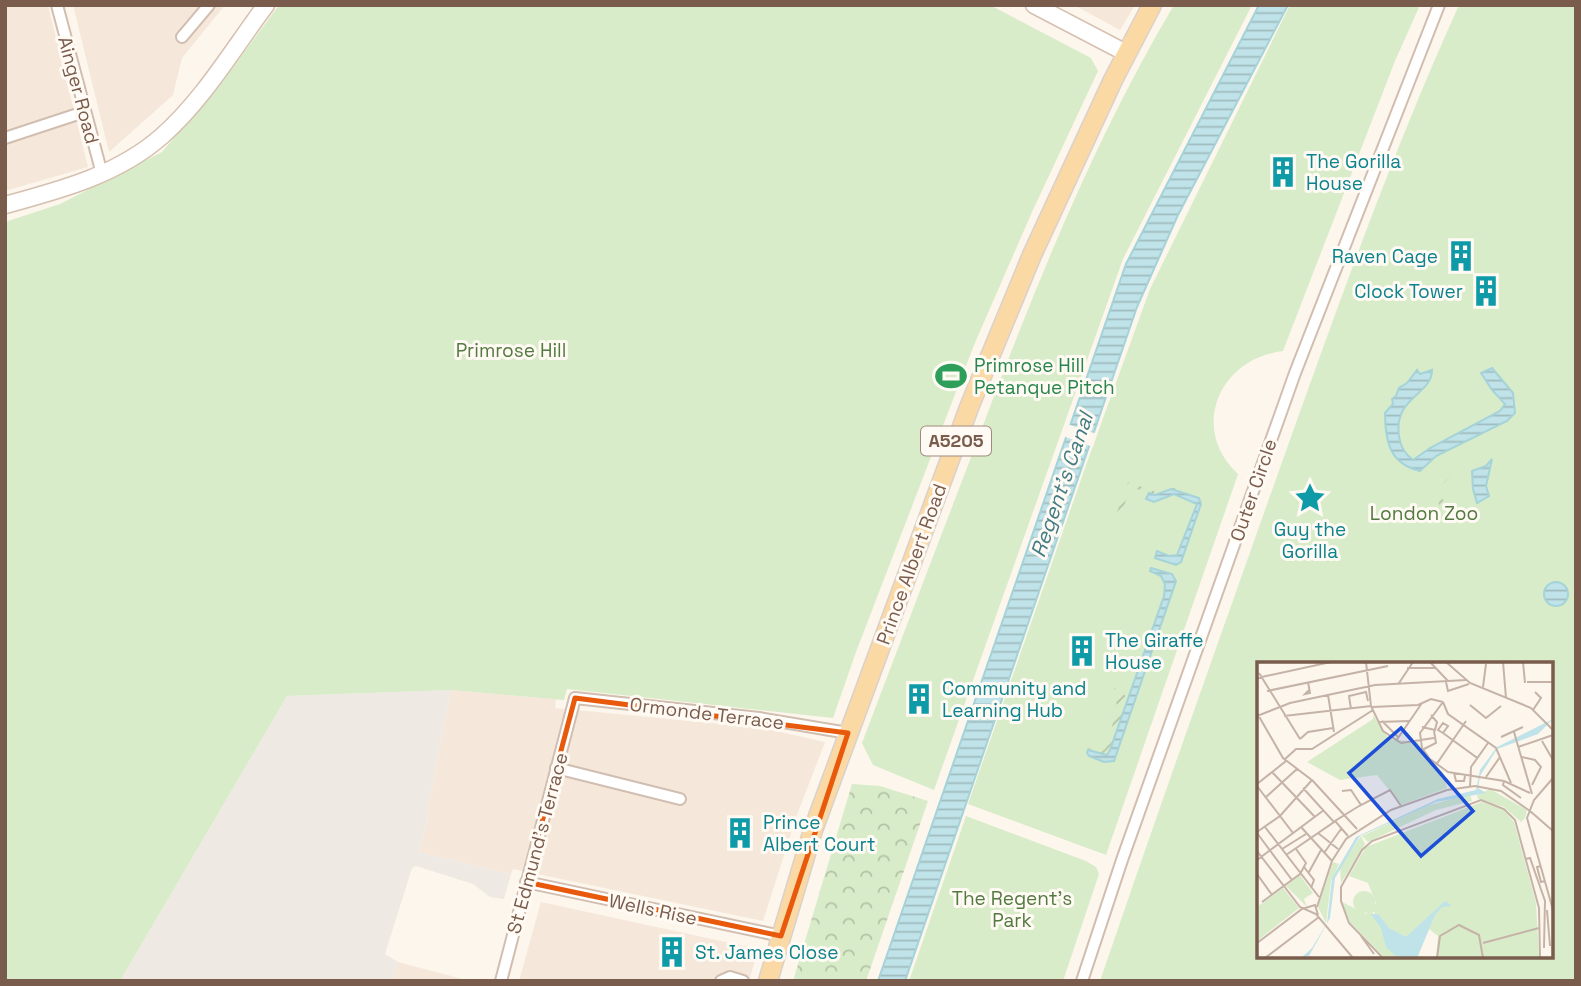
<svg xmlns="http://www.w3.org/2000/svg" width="1581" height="986" font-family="'Space Grotesk',sans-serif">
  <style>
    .residential { fill: #f5e8da }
    .industrial { fill: #efe9e4 }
    .forest { fill: url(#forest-crowns) }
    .park { fill: #d8ecc9; fill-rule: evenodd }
    .garden { fill: url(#garden-furrows) }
    .water { fill: url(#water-rules); stroke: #a5d3da; stroke-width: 2 }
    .pier { fill: #fdf6ec }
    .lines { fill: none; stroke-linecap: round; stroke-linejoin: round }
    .street-casing { stroke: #d1beb0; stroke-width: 14 }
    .secondary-casing { stroke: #d6c0b0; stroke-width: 19 }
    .primary-casing { stroke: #dad1cd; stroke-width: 21 }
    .street { stroke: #fff; stroke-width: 10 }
    .secondary { stroke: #fff; stroke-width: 16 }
    .primary { stroke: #fbd9a5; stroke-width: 18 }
    .marked { fill: none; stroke: #e8590c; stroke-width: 5; stroke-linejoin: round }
    .labels { text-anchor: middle; stroke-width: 6; stroke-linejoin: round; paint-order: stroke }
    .shield { fill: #fffaf3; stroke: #a28b7f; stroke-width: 2 }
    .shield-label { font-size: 18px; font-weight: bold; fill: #7a5c4d }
    .street-label { font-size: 19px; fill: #7a5c4d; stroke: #fffaf3 }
    .culture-label { font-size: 19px; fill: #0d838f; stroke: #fffaf3; text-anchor: start }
    .park-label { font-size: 19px; fill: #537a41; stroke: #fffaf3 }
    .leisure-label { font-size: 19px; fill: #27864d; stroke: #fffaf3; text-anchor: start }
    .water-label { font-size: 21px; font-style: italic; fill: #437c86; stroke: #fffaf3 }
    .inset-road { fill: none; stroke: #c5b3a7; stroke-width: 2 }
    .view { fill: #1d4ed8; fill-opacity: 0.15; stroke: #1d4ed8; stroke-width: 3.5 }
    .inset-edge { fill: none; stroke: #7a5c4d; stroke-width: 3.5 }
  </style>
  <defs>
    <pattern id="forest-crowns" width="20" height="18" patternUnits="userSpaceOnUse" patternTransform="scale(1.75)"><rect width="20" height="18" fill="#d8ecc9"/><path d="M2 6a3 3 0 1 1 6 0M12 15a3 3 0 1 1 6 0" fill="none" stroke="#b4c2a5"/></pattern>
    <pattern id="garden-furrows" width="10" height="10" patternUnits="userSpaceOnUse" patternTransform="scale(1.75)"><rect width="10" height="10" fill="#d8ecc9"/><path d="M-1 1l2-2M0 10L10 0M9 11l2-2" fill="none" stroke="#b4c2a5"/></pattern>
    <pattern id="water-rules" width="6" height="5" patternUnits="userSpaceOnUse" patternTransform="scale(1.75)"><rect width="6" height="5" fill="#bfe3e8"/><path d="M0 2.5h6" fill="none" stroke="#a0bbbe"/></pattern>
  </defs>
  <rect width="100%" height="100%" fill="#fdf6ec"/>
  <g class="residential">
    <polygon points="5,5 48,5 88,167 5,191"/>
    <polygon points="73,5 225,5 182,58 173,95 109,152"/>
    <polygon points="1074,5 1135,5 1120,30"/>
    <polygon points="451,690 556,699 555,708 763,728 825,742 797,815 763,921 513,869 511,874 419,852 429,814 427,812"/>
    <polygon points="541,902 758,949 749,981 519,981"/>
    <polygon points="398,962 470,981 391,981"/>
  </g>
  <polygon class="industrial" points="451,690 427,812 429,813 419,852 511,874 504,899 490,897 473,884 416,866 412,868 385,954 398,962 391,981 120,981 287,696"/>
  <polygon class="forest" points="852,784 880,786 928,801 866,981 793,981"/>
  <g class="park">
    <polygon points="279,5 990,5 1091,58 1098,71 1032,212 974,345 856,652 833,718 567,689 564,700 451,690 287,696 120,981 5,981 5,222 60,204 162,152 225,78"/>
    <path d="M1174 5H1252L1123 259 934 790 873 765 862 743C898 648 934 554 970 460 1028 305 1089 148 1174 5Z"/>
    <path d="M1290 5H1420L1395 61 1283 351C1219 358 1189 429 1238 474L1106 855 968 804 1085 468 1150 289Z"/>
    <path d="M1459 5H1576V981H1100C1159 808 1220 637 1281 465 1336 311 1391 155 1459 5ZM1259 664H1551V956H1259Z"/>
    <polygon points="966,816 1086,861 1096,867 1099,874 1063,981 909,981"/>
  </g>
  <g class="garden">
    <path d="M1464 465 1465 467C1456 475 1430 494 1449 506 1452 508 1456 509 1459 513L1450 517 1453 523 1450 524 1439 505 1437 495 1444 482Z"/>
    <polygon points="1128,482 1156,492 1171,487 1199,497 1199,498 1171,489 1155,495 1131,487 1117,525 1113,523"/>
    <polygon points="1114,688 1122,692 1128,699 1110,750 1107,755 1088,750 1089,748 1104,750 1107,746 1117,707"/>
  </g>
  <g class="water">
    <polygon points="1259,5 1288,5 1178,215 1137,307 905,981 878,981 1126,264"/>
    <path d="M1492 368 1513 393 1515 413 1507 421 1436 456 1420 471C1390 464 1385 442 1385 413L1393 404 1392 399 1396 396 1399 388 1407 383 1417 370 1420 374 1432 370C1432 395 1393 397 1399 436 1400 446 1405 454 1413 460L1430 448 1500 411 1505 404 1492 390 1481 373Z"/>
    <polygon points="1492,459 1486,486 1489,496 1477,503 1473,489 1472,471 1486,466"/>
    <polygon points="1171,489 1199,498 1201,504 1181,562 1176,565 1155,558 1157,551 1169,556 1177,555 1197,504 1174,494 1154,502 1146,499 1149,493 1155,495"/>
    <polygon points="1151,568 1172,574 1176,581 1114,761 1104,762 1089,756 1087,753 1088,750 1107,755 1110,750 1164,596 1165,584 1161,576 1150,571"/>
    <circle cx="1556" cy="594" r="12"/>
  </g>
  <polygon class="pier" points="1067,424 1097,434 1093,447 1063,436"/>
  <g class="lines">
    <defs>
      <g id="street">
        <polyline points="57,5 102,174"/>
        <polyline points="182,37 209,5"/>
        <polyline points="5,138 84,112"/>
        <polyline points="556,768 680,799"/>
        <polyline points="526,882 781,936"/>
        <polyline points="501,981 575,698 759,718 848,733"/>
        <polyline points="721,981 730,977 743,981"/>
        <polyline points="1082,981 1122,860 1295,373 1439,5"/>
      </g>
      <g id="secondary">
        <polyline points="1034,5 1126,53"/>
        <path d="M5 205C60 190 118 175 162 136 203 100 233 49 266 5"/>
      </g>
      <polyline id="primary" points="768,981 813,830 970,405 1032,255 1113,80 1152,5"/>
    </defs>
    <use href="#street" class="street-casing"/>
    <use href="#secondary" class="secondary-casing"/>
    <use href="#primary" class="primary-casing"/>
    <use href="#street" class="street"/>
    <use href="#secondary" class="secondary"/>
    <use href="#primary" class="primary"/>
  </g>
  <path class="marked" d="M575 698 848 733 781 936 526 882Z"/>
  <defs>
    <symbol id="building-bare" viewBox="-9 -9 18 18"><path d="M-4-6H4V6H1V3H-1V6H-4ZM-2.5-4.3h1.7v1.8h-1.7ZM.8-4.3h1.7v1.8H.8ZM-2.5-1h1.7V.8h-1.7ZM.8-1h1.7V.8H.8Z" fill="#0f9aa8" stroke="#fffaf3" stroke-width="2.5" paint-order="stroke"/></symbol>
    <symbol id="stadium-bare" viewBox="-9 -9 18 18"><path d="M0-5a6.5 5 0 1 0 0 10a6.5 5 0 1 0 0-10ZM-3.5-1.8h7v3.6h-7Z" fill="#2e9e5b" stroke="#fffaf3" stroke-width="2.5" paint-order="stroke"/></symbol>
    <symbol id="sight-bare" viewBox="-9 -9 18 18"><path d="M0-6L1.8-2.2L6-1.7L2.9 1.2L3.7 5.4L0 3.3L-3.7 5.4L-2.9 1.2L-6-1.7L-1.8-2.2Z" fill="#0f9aa8" stroke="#fffaf3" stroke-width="2.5" paint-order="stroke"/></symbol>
  </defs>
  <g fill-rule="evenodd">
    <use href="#building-bare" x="1261" y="150" width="44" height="44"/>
    <use href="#building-bare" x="1439" y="234" width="44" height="44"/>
    <use href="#building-bare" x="1464" y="269" width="44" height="44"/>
    <use href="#stadium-bare" x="929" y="354" width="44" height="44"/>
    <use href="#sight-bare" x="1288" y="476" width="44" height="44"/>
    <use href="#building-bare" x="1060" y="629" width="44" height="44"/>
    <use href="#building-bare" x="897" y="677" width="44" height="44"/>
    <use href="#building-bare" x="718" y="811" width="44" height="44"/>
    <use href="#building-bare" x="650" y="930" width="44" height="44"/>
  </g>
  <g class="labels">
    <rect class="shield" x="921" y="426.5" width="70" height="29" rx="5"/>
    <g class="shield-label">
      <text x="956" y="447">A5205</text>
    </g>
    <g class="street-label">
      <text transform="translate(79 90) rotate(75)" y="7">Ainger Road</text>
      <text transform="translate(1253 490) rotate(-71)" y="7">Outer Circle</text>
      <text transform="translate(911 564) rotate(-70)" y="7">Prince Albert Road</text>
      <text transform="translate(707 713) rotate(7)" y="7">Ormonde Terrace</text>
      <text transform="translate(537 843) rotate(-75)" y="7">St Edmund's Terrace</text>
      <text transform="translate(653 909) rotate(12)" y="7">Wells Rise</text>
    </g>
    <g class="culture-label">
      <text x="1306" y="168">The Gorilla<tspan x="1306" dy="22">House</tspan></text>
      <text x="1438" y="263" text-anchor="end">Raven Cage</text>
      <text x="1463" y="298" text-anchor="end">Clock Tower</text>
      <text x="1310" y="536" text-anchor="middle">Guy the<tspan x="1310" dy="22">Gorilla</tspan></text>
      <text x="1105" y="647">The Giraffe<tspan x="1105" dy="22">House</tspan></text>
      <text x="942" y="695">Community and<tspan x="942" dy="22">Learning Hub</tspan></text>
      <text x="763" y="829">Prince<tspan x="763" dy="22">Albert Court</tspan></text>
      <text x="695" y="959">St. James Close</text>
    </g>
    <g class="park-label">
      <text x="511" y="357">Primrose Hill</text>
      <text x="1424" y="520">London Zoo</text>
      <text x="1012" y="905">The Regent's<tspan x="1012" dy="22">Park</tspan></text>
    </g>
    <g class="leisure-label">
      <text x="974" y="372">Primrose Hill<tspan x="974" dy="22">Petanque Pitch</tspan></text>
    </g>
    <g class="water-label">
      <text transform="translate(1062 485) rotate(-71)" y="7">Regent's Canal</text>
    </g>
  </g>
  <g transform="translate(1257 662)">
    <rect width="296" height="296" fill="#fdf6ec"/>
    <path d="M96 240a11 11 0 1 1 22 0a11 11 0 1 1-22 0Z" fill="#d8ecc9"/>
    <path d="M111 221 131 231 121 252 116 250 114 258 94 262 85 240 109 252 119 241Z" fill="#d8ecc9"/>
    <path d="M116 53 132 77 161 80 169 95 186 110 190 126 144 143 120 113 83 118 50 100 116 57ZM233 127 270 148 268 156 264 160 247 145 221 137 220 133ZM213 132 215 139 179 148 111 180 105 174 169 144ZM225 140 246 147 257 160 279 241 282 296H179L181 274 172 267 161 293 164 296H128L93 260 87 246 111 258 121 248 122 237 111 221 92 214 109 185ZM104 174 108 182 84 221 83 205ZM43 213 56 231 47 237 50 245 29 224ZM26 226 42 246 0 279V245Z" fill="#d8ecc9"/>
    <path d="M76 200 82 202 74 219 69 261 61 245ZM233 249 249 262 252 272 243 275 236 260 221 269 224 265 216 257 222 259ZM205 266 215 272 216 281 225 279 224 296 180 291 181 281 195 279 198 267Z" fill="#d8ecc9"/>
    <path d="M296 57 281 72 240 87 223 114 221 126 229 131 179 140 103 174 78 216 73 256 52 294 44 296 55 286 70 261 75 216 99 175 181 137 219 128 223 108 240 85ZM188 239 195 244 185 245 178 253 160 296H141L129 285 124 266 114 252H121L132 266 149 275Z" fill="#bfe3e8"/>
    <path class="inset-road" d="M109 0 114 44 126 69 144 81 177 76M173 0 191 19M189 0 213 21 274 46 296 68M246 0 249 36M266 0 268 21M150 6H178M2 11 43 77M0 16 74 0M51 20 53 31 48 32 53 27M189 20 191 29 212 22M270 20H296M142 21 156 0M226 25 229 2M10 29 131 4M71 33 77 70M186 40 163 71 165 86 173 97 191 110 247 119 273 131M186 40 191 52 239 86 254 121M213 43 229 56 244 44M115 45 161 43 174 37 186 40M94 47 92 34 109 30 111 39M276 48 284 36 278 30M0 51 26 96 56 119 100 167M0 54 33 41 118 23 209 18M27 54 114 44M125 59 142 76M121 60 152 59M165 65 178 68 180 60 174 53M257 70 275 132M186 71 191 64 186 61 181 68 186 71 219 95H220M244 75 266 65M43 77 51 70 76 66M139 79 165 41M285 79 296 98M261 85 296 73M165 88 179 81 177 69M265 95 278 98 284 105 275 123M27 98 39 87H55L116 48M179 103 209 59M15 110 58 155M197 111 199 119H207L208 114M229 115 243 95M296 116 277 138 270 156 296 248M247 119 246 123 264 136M0 122 29 99M0 124 36 171M213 125 214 105 231 81M85 129 94 128 104 143M9 135 40 107M273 149 296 169M8 165 62 235M44 165 75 199M0 170 23 154 55 118M0 171 35 218M61 171 81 187M91 174 78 159 102 144 133 128 144 144M25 187 49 172M0 189 43 245 59 252 96 296M67 191 84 167M29 193 77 160 46 126M269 197 273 196 288 239 287 286M0 198 67 148M284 204 280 205 284 220 288 219M47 205 57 218 54 226M52 210 64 188M0 212 15 233M5 240 43 212 49 201 39 187M60 245 75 199 89 177 134 148 190 128 218 124 244 129 273 149M290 248 293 284M104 274 117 292M0 281 45 247 58 243 61 253M226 281 282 266M8 296 62 255M126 296 92 261 84 239V225L105 188 115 179 224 138 247 147 258 158 282 246 283 296M180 296 183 274 202 263 222 273 226 296"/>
    <path class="view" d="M144 66 216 149 164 194 92 111Z"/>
    <rect width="296" height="296" class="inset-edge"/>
  </g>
  <rect width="1581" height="986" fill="none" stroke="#7a5c4d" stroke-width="14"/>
</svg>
